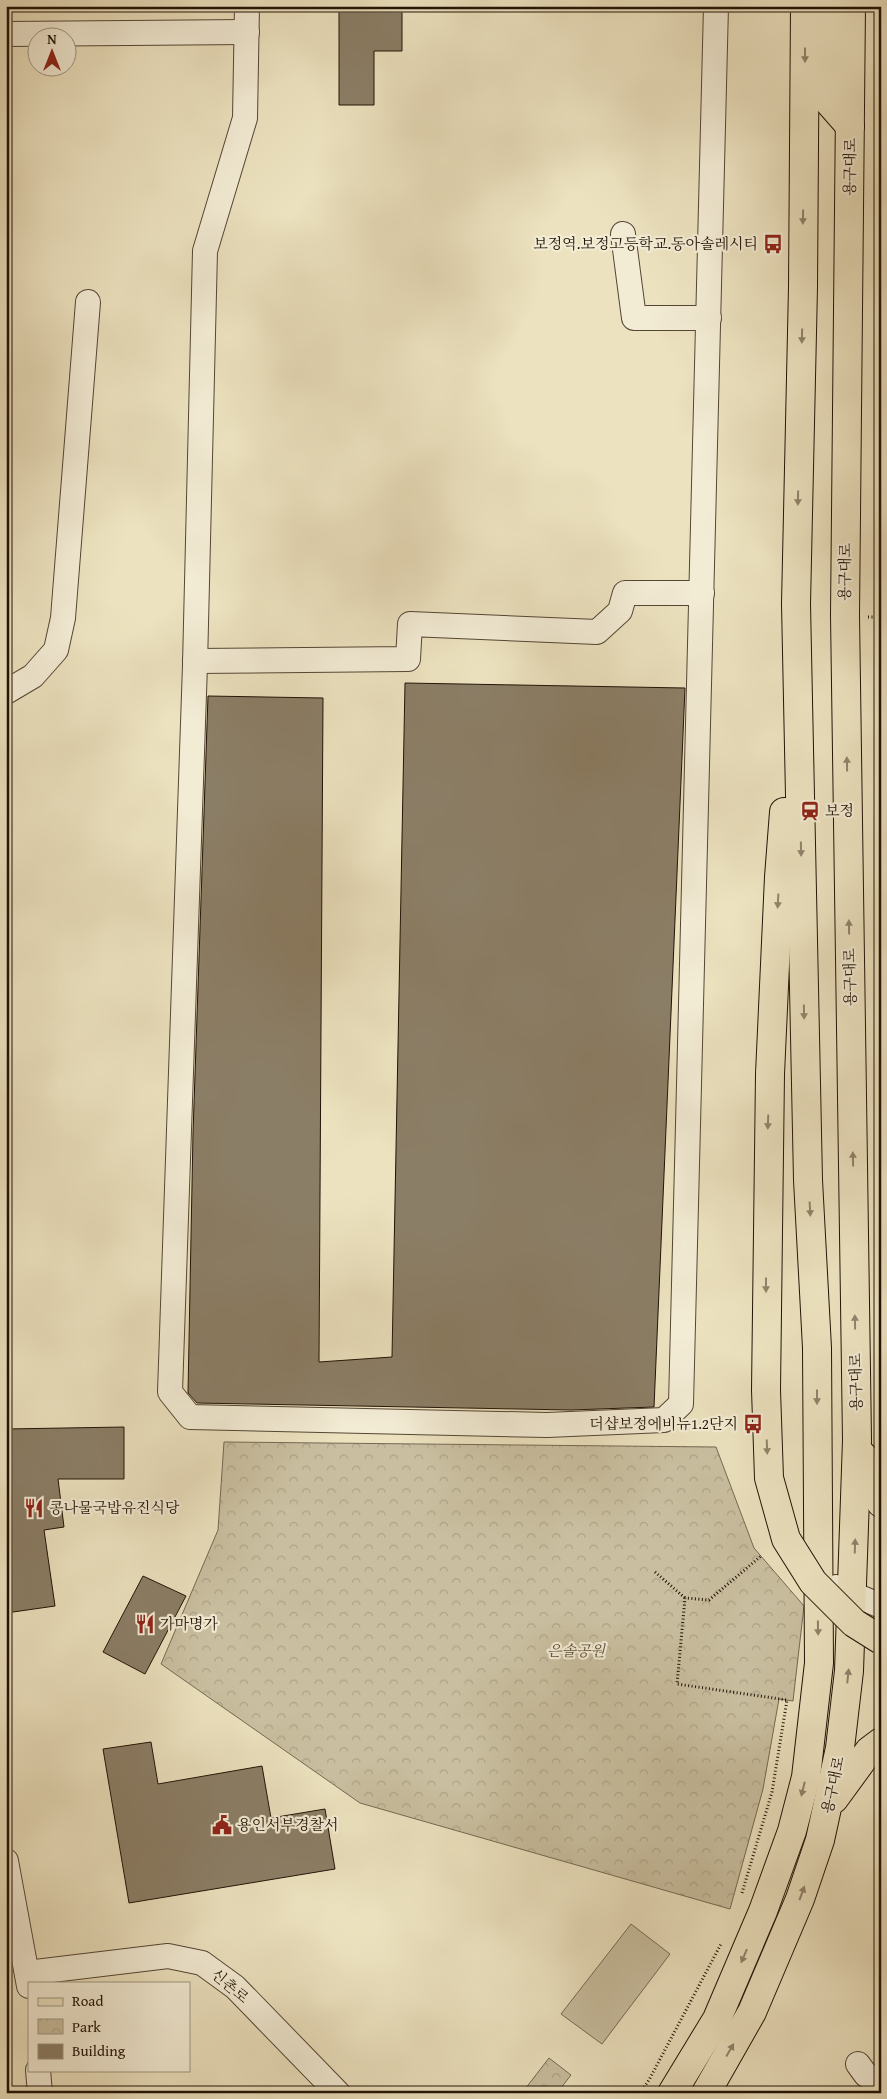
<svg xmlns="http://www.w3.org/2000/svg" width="887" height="2099" font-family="'Gentium Book Plus','Noto Serif KR',serif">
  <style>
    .grass { fill: #c9bfa0; stroke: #756853 }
    .park { fill: url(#park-crowns); stroke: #756853 }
    .building { fill: #8b7e66; stroke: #211206 }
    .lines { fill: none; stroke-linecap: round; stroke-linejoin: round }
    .minor-casing { stroke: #544634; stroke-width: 26 }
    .major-casing { stroke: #211206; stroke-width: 30 }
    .path { stroke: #211206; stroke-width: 3; stroke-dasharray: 1 2.5; stroke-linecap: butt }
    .minor { stroke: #f3ecd5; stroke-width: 24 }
    .major { stroke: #ece2bf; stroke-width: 28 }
    .major-bridge-casing { stroke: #211206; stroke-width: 30; stroke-linecap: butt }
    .major-bridge { stroke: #ece2bf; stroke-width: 28 }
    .oneway { fill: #91846c }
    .labels { text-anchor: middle; stroke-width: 4.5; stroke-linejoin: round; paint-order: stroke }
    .street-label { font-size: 15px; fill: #211206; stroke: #f3ecd5 }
    .poi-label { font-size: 15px; fill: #211206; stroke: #f3ecd5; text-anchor: start }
    .park-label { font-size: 15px; font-style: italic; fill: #5c4f3c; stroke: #f3ecd5 }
  </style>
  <defs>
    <pattern id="park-crowns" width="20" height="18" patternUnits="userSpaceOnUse" patternTransform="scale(1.25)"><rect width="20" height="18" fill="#c9bfa0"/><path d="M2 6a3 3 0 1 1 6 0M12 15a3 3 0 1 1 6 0" fill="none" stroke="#aca388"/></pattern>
  </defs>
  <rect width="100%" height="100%" fill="#ece2bf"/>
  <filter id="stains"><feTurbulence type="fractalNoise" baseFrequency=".004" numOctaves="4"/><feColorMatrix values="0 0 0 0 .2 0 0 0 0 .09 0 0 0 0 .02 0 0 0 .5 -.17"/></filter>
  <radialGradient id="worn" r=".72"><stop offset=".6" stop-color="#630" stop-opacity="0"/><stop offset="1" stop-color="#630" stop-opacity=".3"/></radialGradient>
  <polygon class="grass" points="631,1924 670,1954 602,2044 561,2014"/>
  <g class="park">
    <polygon points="224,1442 716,1447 754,1548 804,1606 793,1701 779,1699 763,1789 730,1909 360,1803 161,1664 218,1530"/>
    <polygon points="549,2058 571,2075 557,2093 522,2093"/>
  </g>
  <g class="building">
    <polygon points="339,6 402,6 402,51 374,51 374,105 339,105"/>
    <polygon points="405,683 685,688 654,1407 571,1410 197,1403 188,1393 193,1133 208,696 323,698 319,1362 392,1357"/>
    <polygon points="124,1427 124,1479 58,1479 64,1527 44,1530 55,1606 6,1613 6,1429"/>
    <polygon points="143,1576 186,1596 145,1674 103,1652"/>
    <polygon points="151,1742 158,1784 262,1766 271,1818 325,1809 335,1869 129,1903 103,1749"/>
  </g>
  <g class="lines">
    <defs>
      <g id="minor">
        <polyline points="247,6 245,118 205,251 195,665 170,1392 190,1417 547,1425 664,1420 681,1404 716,6"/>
        <polyline points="6,34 247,32"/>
        <polyline points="623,234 634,318 709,318"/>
        <polyline points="195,661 408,659 410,624 597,632 620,611 625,593 702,593"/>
        <polyline points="6,692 33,676 56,650 63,618 88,302"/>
        <polyline points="836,1587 881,1606"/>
        <polyline points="6,1861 29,1986"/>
        <polyline points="27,1973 168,1956 202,1963 235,1987 338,2093"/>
        <polyline points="858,2064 866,2075 881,2081"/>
        <polyline points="38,2070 40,2093"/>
      </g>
      <g id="major">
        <polyline points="827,6 828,101 850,126"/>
        <polyline points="770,1074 779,877 784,812"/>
        <polyline points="863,1456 881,1503"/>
        <polyline points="834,1799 869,1751 881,1742"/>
        <polyline points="672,2093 717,2019 763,1911 792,1831 806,1777 819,1663 817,1348 808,1180 796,604 803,287 805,6"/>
        <polyline points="706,2093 752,2012 800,1899 820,1840 840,1748 849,1671 857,1440 845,615 851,6"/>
      </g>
    </defs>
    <use href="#minor" class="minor-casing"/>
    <use href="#major" class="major-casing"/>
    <g class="path">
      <polyline points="868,617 881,617"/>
      <polyline points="655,1572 685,1598"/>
      <polyline points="742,1893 772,1792 787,1700 677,1684 685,1598 709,1600 761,1556"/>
      <polyline points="640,2093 649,2080 721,1944"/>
    </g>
    <use href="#minor" class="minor"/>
    <use href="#major" class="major"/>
    <defs>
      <polyline id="major-bridge" points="770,1074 766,1390 769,1478 786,1539 813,1582 854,1623 881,1640"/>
    </defs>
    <use href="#major-bridge" class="major-bridge-casing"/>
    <use href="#major-bridge" class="major-bridge"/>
  </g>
  <defs><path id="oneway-solid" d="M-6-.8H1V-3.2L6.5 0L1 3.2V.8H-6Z" transform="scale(1.25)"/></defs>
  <g class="oneway">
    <use href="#oneway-solid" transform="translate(805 55) rotate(90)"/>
    <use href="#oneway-solid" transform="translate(803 217) rotate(91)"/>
    <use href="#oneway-solid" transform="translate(802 336) rotate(91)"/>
    <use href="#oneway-solid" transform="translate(798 498) rotate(91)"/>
    <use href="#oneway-solid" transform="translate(847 764) rotate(-91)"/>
    <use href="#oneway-solid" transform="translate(801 849) rotate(89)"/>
    <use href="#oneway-solid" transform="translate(778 901) rotate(93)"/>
    <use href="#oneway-solid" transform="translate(849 927) rotate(-91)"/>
    <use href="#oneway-solid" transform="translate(804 1012) rotate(89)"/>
    <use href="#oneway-solid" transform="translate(768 1122) rotate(92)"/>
    <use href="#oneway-solid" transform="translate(853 1159) rotate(-91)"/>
    <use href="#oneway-solid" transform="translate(810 1209) rotate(87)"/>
    <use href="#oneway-solid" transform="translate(766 1285) rotate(90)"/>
    <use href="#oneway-solid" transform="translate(855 1322) rotate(-91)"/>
    <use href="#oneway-solid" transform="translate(817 1397) rotate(90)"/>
    <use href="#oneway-solid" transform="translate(767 1447) rotate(88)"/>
    <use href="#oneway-solid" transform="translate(855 1546) rotate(-88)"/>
    <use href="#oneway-solid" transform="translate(818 1628) rotate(89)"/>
    <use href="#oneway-solid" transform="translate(848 1676) rotate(-84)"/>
    <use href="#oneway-solid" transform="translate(803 1789) rotate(104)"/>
    <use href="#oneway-solid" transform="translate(802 1893) rotate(-70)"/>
    <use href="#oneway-solid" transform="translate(744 1956) rotate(113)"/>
    <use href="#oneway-solid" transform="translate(730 2050) rotate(-60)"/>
  </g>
  <defs>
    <symbol id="bus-bare" viewBox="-9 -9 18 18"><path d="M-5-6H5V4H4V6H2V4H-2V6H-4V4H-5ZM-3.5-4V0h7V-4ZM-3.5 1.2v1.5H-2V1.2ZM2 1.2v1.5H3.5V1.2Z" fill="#8f2418" stroke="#f3ecd5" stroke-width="2.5" paint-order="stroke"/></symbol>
    <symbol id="station-bare" viewBox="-9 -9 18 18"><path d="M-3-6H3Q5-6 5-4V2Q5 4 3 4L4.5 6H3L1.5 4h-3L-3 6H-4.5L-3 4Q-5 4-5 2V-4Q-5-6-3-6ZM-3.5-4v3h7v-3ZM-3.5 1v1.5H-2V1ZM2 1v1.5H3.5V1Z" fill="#8f2418" stroke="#f3ecd5" stroke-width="2.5" paint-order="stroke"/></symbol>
    <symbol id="restaurant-bare" viewBox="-9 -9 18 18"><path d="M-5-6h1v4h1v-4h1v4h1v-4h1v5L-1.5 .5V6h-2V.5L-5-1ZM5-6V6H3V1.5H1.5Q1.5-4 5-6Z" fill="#8f2418" stroke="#f3ecd5" stroke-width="2.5" paint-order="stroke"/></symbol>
    <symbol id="civic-bare" viewBox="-9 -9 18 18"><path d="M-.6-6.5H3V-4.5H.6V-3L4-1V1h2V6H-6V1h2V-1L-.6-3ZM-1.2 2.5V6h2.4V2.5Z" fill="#8f2418" stroke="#f3ecd5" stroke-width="2.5" paint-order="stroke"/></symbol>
  </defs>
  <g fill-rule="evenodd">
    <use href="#bus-bare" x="759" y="230" width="28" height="28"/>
    <use href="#station-bare" x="796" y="797" width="28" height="28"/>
    <use href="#bus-bare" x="739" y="1410" width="28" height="28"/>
    <use href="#restaurant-bare" x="20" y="1494" width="28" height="28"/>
    <use href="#restaurant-bare" x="131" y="1610" width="28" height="28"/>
    <use href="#civic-bare" x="208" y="1811" width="28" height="28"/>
  </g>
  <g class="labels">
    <g class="street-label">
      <text transform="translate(850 167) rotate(-89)" y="5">용구대로</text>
      <text transform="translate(845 572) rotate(-89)" y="5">용구대로</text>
      <text transform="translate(850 977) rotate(-91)" y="5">용구대로</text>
      <text transform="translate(856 1382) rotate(-91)" y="5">용구대로</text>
      <text transform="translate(833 1785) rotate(-78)" y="5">용구대로</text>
      <text transform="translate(230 1986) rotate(40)" y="5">신촌로</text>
    </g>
    <g class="poi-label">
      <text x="758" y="249" text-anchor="end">보정역.보정고등학교.동아솔레시티</text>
      <text x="825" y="816">보정</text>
      <text x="738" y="1429" text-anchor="end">더샵보정에비뉴1.2단지</text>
      <text x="49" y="1513">콩나물국밥유진식당</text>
      <text x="160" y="1629">가마명가</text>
      <text x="237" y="1830">용인서부경찰서</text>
    </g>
    <g class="park-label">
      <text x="576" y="1656">은솔공원</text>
    </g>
  </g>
  <rect width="887" height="2099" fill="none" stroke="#ece2bf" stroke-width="25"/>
  <rect x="8" y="8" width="872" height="2084" fill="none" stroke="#211206" stroke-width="2.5"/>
  <rect x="12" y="12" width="862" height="2074" fill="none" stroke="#211206"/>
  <rect x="28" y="1982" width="162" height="90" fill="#f3ecd5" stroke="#9f9582"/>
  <rect x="38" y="1998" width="25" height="8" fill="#ece2bf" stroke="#9f9582"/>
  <text x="72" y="2006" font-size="15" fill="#211206">Road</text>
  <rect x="38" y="2019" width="25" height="15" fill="url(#park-crowns)" stroke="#9f9582"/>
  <text x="72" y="2032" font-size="15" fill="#211206">Park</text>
  <rect x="38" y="2044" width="25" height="15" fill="#8b7e66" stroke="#9f9582"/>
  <text x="72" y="2056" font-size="15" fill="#211206">Building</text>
  <g transform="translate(52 52)"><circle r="24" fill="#f3ecd5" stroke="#9f9582"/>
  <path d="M0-4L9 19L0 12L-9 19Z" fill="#8f2418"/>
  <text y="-8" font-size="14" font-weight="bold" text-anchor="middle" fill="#211206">N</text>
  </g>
  <rect width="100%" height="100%" filter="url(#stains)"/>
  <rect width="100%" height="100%" fill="url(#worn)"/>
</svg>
